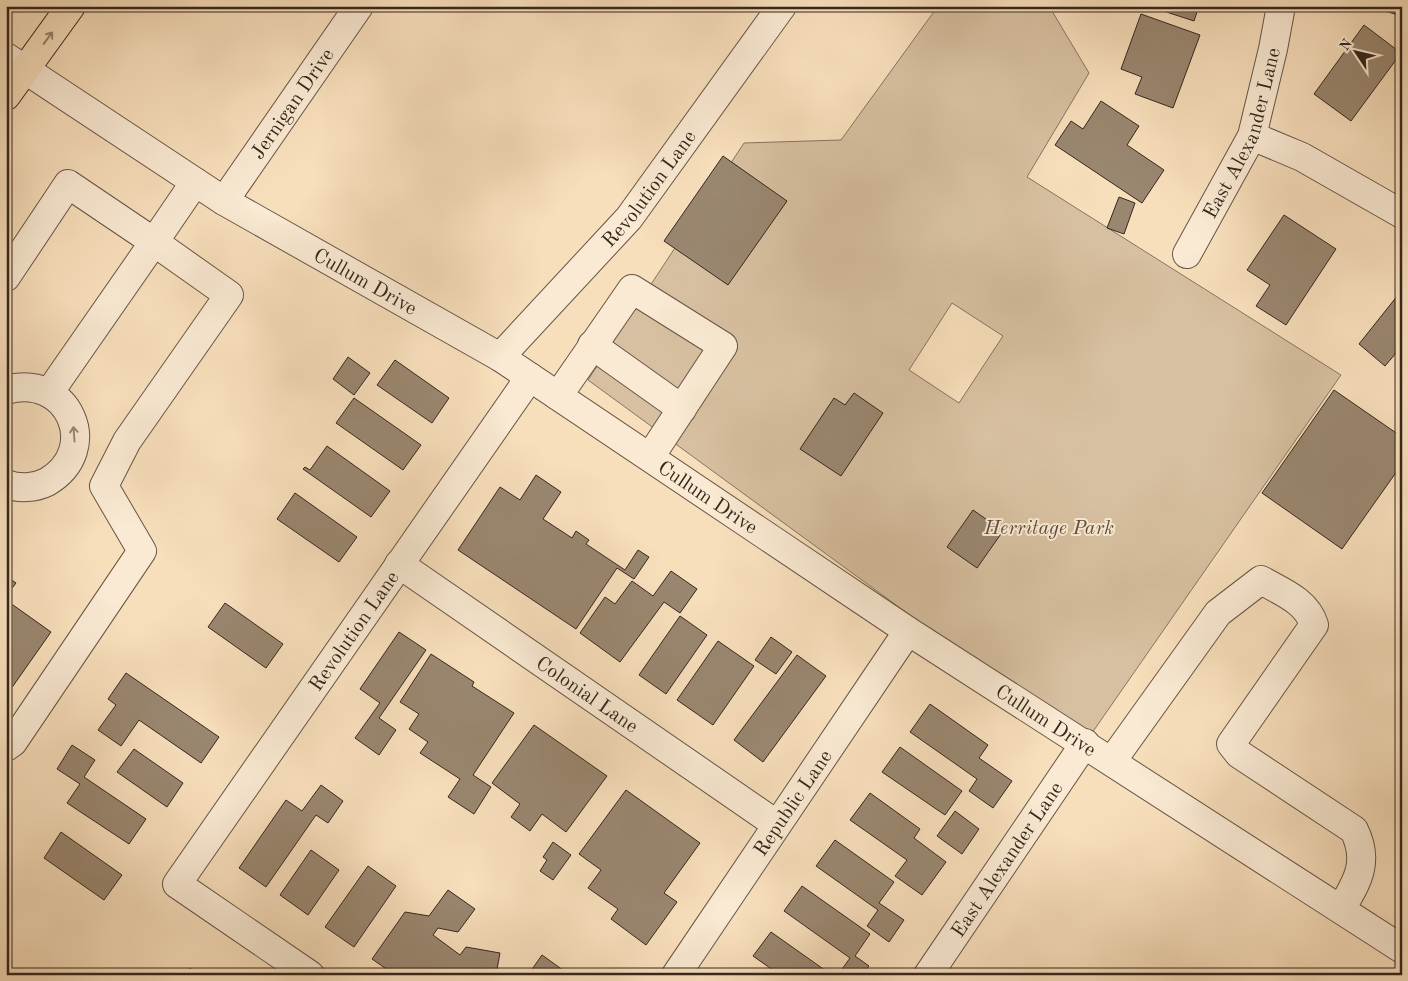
<svg xmlns="http://www.w3.org/2000/svg" width="1408" height="981" font-family="'Old Standard TT',serif">
  <style>
    .green { fill: #d7c0a1; stroke: #86745f; fill-rule: evenodd }
    .building { fill: #9a8770; stroke: #35271d }
    .lines { fill: none; stroke-linecap: round; stroke-linejoin: round }
    .minor-casing { stroke: #665545; stroke-width: 30 }
    .major-casing { stroke: #35271d; stroke-width: 30 }
    .minor { stroke: #faead3; stroke-width: 28 }
    .major { stroke: #f8dfbc; stroke-width: 28 }
    .oneway { stroke: #96836c }
    .oneway2 { stroke: #988878 }
    .labels { text-anchor: middle; stroke-width: 4; stroke-linejoin: round; paint-order: stroke }
    .street-label { font-size: 20px; fill: #35271d; stroke: #faead3 }
    .park-label { font-size: 20px; font-style: italic; fill: #5e4d3e; stroke: #faead3 }
  </style>
  <rect width="100%" height="100%" fill="#f8dfbc"/>
  <filter id="stains"><feTurbulence type="fractalNoise" baseFrequency=".004" numOctaves="4"/><feColorMatrix values="0 0 0 0 .2 0 0 0 0 .09 0 0 0 0 .02 0 0 0 .5 -.17"/></filter>
  <radialGradient id="worn" r=".72"><stop offset=".6" stop-color="#630" stop-opacity="0"/><stop offset="1" stop-color="#630" stop-opacity=".3"/></radialGradient>
  <path class="green" d="M938 6H1049L1089 73 1027 177 1341 375 1085 743 588 380 744 143 841 140ZM952 303 1003 336 959 403 909 370Z"/>
  <g class="building">
    <polygon points="1148,6 1199,6 1194,21"/>
    <polygon points="1367,6 1402,6 1402,16"/>
    <polygon points="1141,14 1200,35 1173,108 1135,94 1142,77 1121,69"/>
    <polygon points="1364,25 1401,53 1351,121 1314,94"/>
    <polygon points="1101,101 1139,126 1127,145 1164,170 1142,203 1055,145 1071,121 1083,129"/>
    <polygon points="723,156 787,201 728,285 664,241"/>
    <polygon points="1119,197 1135,203 1124,234 1107,228"/>
    <polygon points="1284,215 1336,249 1286,325 1256,306 1270,285 1247,270"/>
    <polygon points="1402,290 1402,346 1385,366 1359,344"/>
    <polygon points="348,357 370,373 354,395 333,379"/>
    <polygon points="395,360 449,398 432,423 377,385"/>
    <polygon points="1334,390 1402,437 1402,464 1342,549 1262,493"/>
    <polygon points="854,393 883,413 841,476 800,449 834,398 845,405"/>
    <polygon points="354,398 421,445 403,470 336,423"/>
    <polygon points="327,446 390,491 371,517 303,469 305,467 310,470"/>
    <polygon points="536,475 561,492 543,519 572,538 576,531 589,540 586,544 625,570 638,550 649,557 634,579 617,568 576,629 458,550 500,487 520,500"/>
    <polygon points="295,493 357,537 339,562 277,519"/>
    <polygon points="973,510 1003,531 977,568 947,547"/>
    <polygon points="671,571 697,589 680,613 664,602 620,662 580,633 605,597 615,604 632,581 653,596"/>
    <polygon points="6,576 16,583 6,596"/>
    <polygon points="6,600 51,632 6,696"/>
    <polygon points="225,603 283,644 266,668 208,627"/>
    <polygon points="680,616 707,635 666,694 639,675"/>
    <polygon points="399,632 426,650 379,718 396,730 379,755 355,738 380,703 360,689"/>
    <polygon points="771,637 792,652 776,674 755,660"/>
    <polygon points="718,641 754,666 713,725 677,700"/>
    <polygon points="431,654 474,682 472,686 514,713 473,775 491,787 474,814 448,797 460,779 420,753 428,742 409,729 419,714 400,702"/>
    <polygon points="797,655 826,676 763,762 734,740"/>
    <polygon points="126,673 219,737 201,763 139,720 121,746 98,730 116,705 108,699"/>
    <polygon points="930,704 988,745 979,758 1012,781 993,808 969,791 977,779 910,732"/>
    <polygon points="534,725 607,776 566,832 542,814 530,831 511,817 520,804 492,783"/>
    <polygon points="72,745 95,760 84,777 146,819 129,844 67,803 80,784 57,769"/>
    <polygon points="900,747 962,791 945,815 882,772"/>
    <polygon points="134,749 183,783 167,807 117,772"/>
    <polygon points="321,785 343,801 328,823 316,815 266,887 239,868 286,800 302,811"/>
    <polygon points="626,790 700,843 664,893 677,902 646,945 611,919 618,909 588,888 601,870 579,854"/>
    <polygon points="870,793 920,829 914,838 946,862 922,895 895,876 907,860 850,820"/>
    <polygon points="955,811 979,829 962,854 937,836"/>
    <polygon points="61,832 122,875 104,900 44,858"/>
    <polygon points="835,840 894,882 879,903 904,920 889,942 867,926 878,910 816,866"/>
    <polygon points="553,842 571,855 553,880 540,871 547,860 543,857"/>
    <polygon points="311,850 339,870 308,915 280,895"/>
    <polygon points="368,866 396,886 354,947 325,927"/>
    <polygon points="802,886 870,934 855,956 869,966 862,975 844,975 840,972 850,958 784,911"/>
    <polygon points="448,890 475,909 458,932 438,928 433,935 460,955 466,947 500,953 497,969 502,975 395,975 372,959 405,912 429,916"/>
    <polygon points="771,932 829,973 827,975 780,975 753,956"/>
    <polygon points="542,955 567,973 567,975 528,975"/>
    <polygon points="190,968 199,975 186,975"/>
  </g>
  <g class="lines">
    <defs>
      <g id="minor">
        <path id="s1" d="M6 57 224 201 500 357 908 631 1402 949"/>
        <polyline points="1252,136 1302,157 1402,214"/>
        <path id="s2" d="M224 201 359 6"/>
        <path id="s3" d="M1187 254 1252 136 1273 49 1281 6"/>
        <polyline points="6,277 68,184 154,242 49,393"/>
        <polyline points="592,345 682,409"/>
        <path id="s4" d="M500 357 629 218 782 6"/>
        <path d="M6 390C68 372 103 449 47 482 35 488 19 489 6 484"/>
        <polyline points="558,396 632,289 723,346 650,457"/>
        <path id="s5" d="M399 564 776 824"/>
        <polyline points="6,747 13,742 142,551 104,486 127,441 229,295 154,242 195,182"/>
        <path d="M1112 761 1218 613 1261 580C1282 592 1307 601 1314 625L1231 744 1239 754 1354 830C1370 862 1357 882 1341 909"/>
        <path id="s6" d="M310 975 177 884 530 377"/>
        <path id="s7" d="M676 975 908 631"/>
        <path id="s8" d="M928 975 1085 743"/>
      </g>
      <polyline id="major" points="6,96 71,6"/>
    </defs>
    <use href="#minor" class="minor-casing"/>
    <use href="#major" class="major-casing"/>
    <use href="#minor" class="minor"/>
    <use href="#major" class="major"/>
  </g>
  <defs><path id="oneway-shaft" d="M-6 0H5M1.5-3L5.5 0L1.5 3" fill="none" stroke-width="1.6" stroke-linecap="round" stroke-linejoin="round" transform="scale(1.25)"/></defs>
  <use class="oneway" href="#oneway-shaft" transform="translate(48 38) rotate(-54)"/>
  <use class="oneway2" href="#oneway-shaft" transform="translate(74 434) rotate(-94)"/>
  <g class="labels">
    <g class="street-label">
      <text dy="7" stroke="none"><textPath href="#s2" startOffset="119">Jernigan Drive</textPath></text>
      <text dy="7" stroke="none"><textPath href="#s3" startOffset="134">East Alexander Lane</textPath></text>
      <text dy="7" stroke="none"><textPath href="#s4" startOffset="225">Revolution Lane</textPath></text>
      <text dy="7" stroke="none"><textPath href="#s1" startOffset="424">Cullum Drive</textPath></text>
      <text dy="7" stroke="none"><textPath href="#s1" startOffset="829">Cullum Drive</textPath></text>
      <text dy="7" stroke="none"><textPath href="#s6" startOffset="470">Revolution Lane</textPath></text>
      <text dy="7" stroke="none"><textPath href="#s5" startOffset="229">Colonial Lane</textPath></text>
      <text dy="7" stroke="none"><textPath href="#s1" startOffset="1234">Cullum Drive</textPath></text>
      <text dy="7" stroke="none"><textPath href="#s7" startOffset="208">Republic Lane</textPath></text>
      <text dy="7" stroke="none"><textPath href="#s8" startOffset="140">East Alexander Lane</textPath></text>
    </g>
    <g class="park-label">
      <text x="1049" y="534">Herritage Park</text>
    </g>
  </g>
  <rect width="1408" height="981" fill="none" stroke="#f8dfbc" stroke-width="25"/>
  <rect x="8" y="8" width="1393" height="966" fill="none" stroke="#35271d" stroke-width="2.5"/>
  <rect x="12" y="12" width="1383" height="956" fill="none" stroke="#35271d"/>
  <g transform="translate(1356 52) rotate(305)" stroke="#faead3" stroke-width="4" paint-order="stroke">
  <path d="M0-4L9 19L0 12L-9 19Z" fill="#35271d"/>
  <text y="-8" font-size="14" font-weight="bold" text-anchor="middle" fill="#35271d">N</text>
  </g>
  <rect width="100%" height="100%" filter="url(#stains)"/>
  <rect width="100%" height="100%" fill="url(#worn)"/>
</svg>
